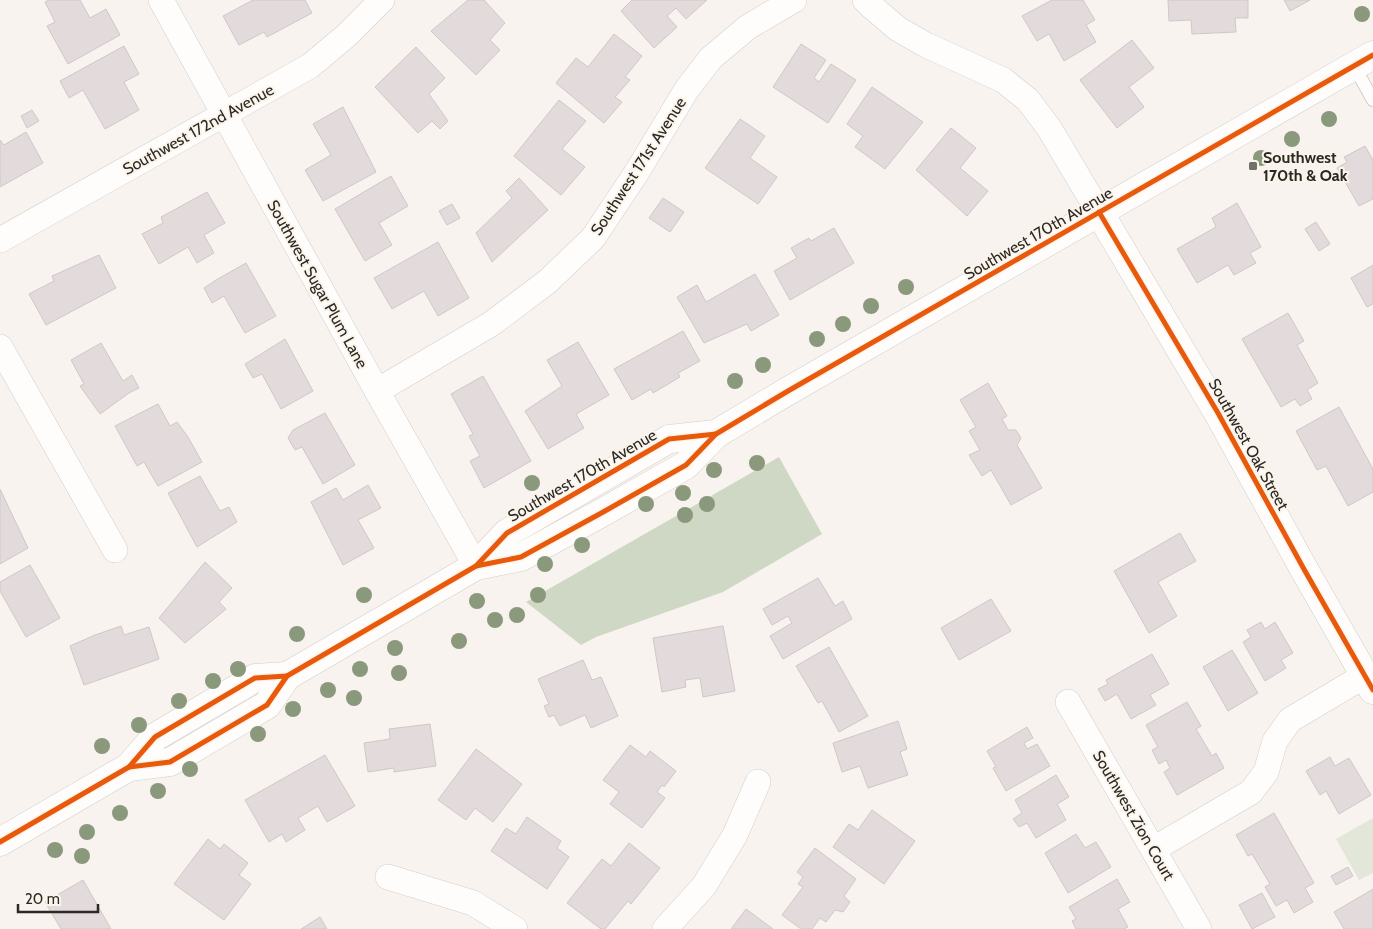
<svg xmlns="http://www.w3.org/2000/svg" width="1373" height="929" font-family="Cabin,sans-serif">
  <style>
    .green { fill: #e2e7d9 }
    .forest { fill: #ced8c4 }
    .building { fill: #e3dadb; stroke: #cdc9c8 }
    .lines { fill: none; stroke-linecap: round; stroke-linejoin: round }
    .service-casing { stroke: #d2cfcb; stroke-width: 14 }
    .minor-casing { stroke: #d2cfcb; stroke-width: 26 }
    .tertiary-casing { stroke: #d2cfcb; stroke-width: 29 }
    .secondary-casing { stroke: #d2cfcb; stroke-width: 29 }
    .service { stroke: #fefdfc; stroke-width: 12 }
    .minor { stroke: #fefdfc; stroke-width: 25 }
    .tertiary { stroke: #fefdfc; stroke-width: 28 }
    .secondary { stroke: #fefdfc; stroke-width: 28 }
    .cycleway-casing { stroke: #fbf4eb; stroke-width: 8 }
    .cycleway { stroke: #e8590c; stroke-width: 5 }
    .tree { fill: #8a987b }
    .poi-dot { fill: #73706b; stroke: #fbf4eb; stroke-width: 2 }
    .labels { text-anchor: middle; stroke-width: 4; stroke-linejoin: round; paint-order: stroke }
    .street-label { font-size: 16px; fill: #2b2925; stroke: #fbf4eb }
    .poi-label { font-size: 16px; font-weight: bold; fill: #2b2925; stroke: #fbf4eb; text-anchor: start }
  </style>
  <rect width="100%" height="100%" fill="#f8f3ee"/>
  <polygon class="green" points="1373,818 1373,873 1359,880 1336,839"/>
  <polygon class="forest" points="779,457 822,534 723,592 596,637 581,645 526,602"/>
  <g class="building">
    <polygon points="49,0 80,0 90,18 106,9 120,35 68,64 47,26 55,22 45,2"/>
    <polygon points="253,0 305,0 312,13 267,37 264,32 239,45 223,16"/>
    <polygon points="468,0 484,0 505,23 490,40 500,50 476,75 431,31"/>
    <polygon points="632,0 707,0 686,19 676,8 667,16 677,27 654,48 621,11"/>
    <polygon points="1052,0 1083,0 1095,20 1086,25 1096,42 1064,61 1049,34 1037,41 1022,16"/>
    <polygon points="1168,0 1248,0 1248,18 1235,18 1236,32 1192,34 1191,20 1169,21"/>
    <polygon points="1284,0 1310,0 1290,11"/>
    <polygon points="614,34 642,56 625,77 630,80 615,97 622,102 604,123 556,83 576,58 588,67"/>
    <polygon points="1132,40 1154,68 1129,87 1144,107 1117,128 1080,80"/>
    <polygon points="801,44 826,60 814,78 819,82 831,64 856,80 828,123 773,87"/>
    <polygon points="124,46 139,74 124,82 139,110 105,129 83,90 69,98 60,81"/>
    <polygon points="416,47 445,78 429,94 448,121 440,129 432,121 418,133 375,87"/>
    <polygon points="872,87 923,122 885,169 855,147 863,136 847,124"/>
    <polygon points="559,100 586,121 562,149 585,167 561,195 514,156"/>
    <polygon points="343,107 376,172 323,201 305,170 331,155 313,124"/>
    <polygon points="32,110 39,121 27,128 21,116"/>
    <polygon points="740,119 765,136 750,158 777,177 758,204 705,168"/>
    <polygon points="951,128 976,148 960,168 988,191 967,216 916,170"/>
    <polygon points="26,132 43,163 0,187 0,140 4,145"/>
    <polygon points="1365,146 1373,160 1373,199 1359,206 1337,168 1347,162 1344,157"/>
    <polygon points="391,176 408,206 379,223 392,245 365,261 335,209"/>
    <polygon points="519,178 548,210 492,262 476,233 512,198 506,191"/>
    <polygon points="207,192 225,223 204,235 214,253 197,263 188,247 159,264 142,234 163,223 161,217"/>
    <polygon points="663,198 684,212 670,232 649,218"/>
    <polygon points="1237,203 1261,247 1250,253 1256,263 1234,275 1228,265 1197,283 1177,249 1216,227 1212,218"/>
    <polygon points="452,204 460,218 447,225 439,211"/>
    <polygon points="1316,222 1330,244 1319,251 1305,229"/>
    <polygon points="834,228 854,263 790,300 774,271 797,258 791,248 809,238 811,241"/>
    <polygon points="438,242 469,298 438,316 424,291 392,309 374,278"/>
    <polygon points="99,255 116,288 46,325 29,294 54,281 52,276"/>
    <polygon points="246,263 276,316 245,333 224,296 212,303 204,288 216,280"/>
    <polygon points="1373,265 1373,304 1367,307 1351,278"/>
    <polygon points="755,274 779,315 751,331 747,324 704,343 677,297 697,285 706,302"/>
    <polygon points="1288,313 1304,341 1297,345 1318,383 1307,390 1312,399 1300,406 1295,399 1281,407 1242,339"/>
    <polygon points="683,331 700,361 678,373 680,377 653,393 651,389 632,400 614,369"/>
    <polygon points="285,339 313,391 281,409 262,374 253,378 245,364"/>
    <polygon points="578,342 609,395 576,414 584,428 548,449 525,411 562,386 547,360"/>
    <polygon points="101,343 123,381 132,375 139,388 129,393 100,414 80,386 84,384 71,360"/>
    <polygon points="483,376 531,461 484,488 470,461 480,456 469,436 473,434 451,394"/>
    <polygon points="988,383 1007,416 1002,419 1008,430 1016,430 1021,438 1017,445 1042,488 1011,505 991,470 982,476 969,455 980,450 969,431 976,427 960,400"/>
    <polygon points="158,404 170,426 177,422 188,437 202,462 158,486 144,462 137,466 115,426"/>
    <polygon points="1339,407 1373,469 1373,492 1348,506 1326,466 1317,470 1296,431"/>
    <polygon points="325,413 355,465 323,484 302,447 295,450 288,438 293,430"/>
    <polygon points="200,476 220,511 229,507 237,522 197,547 168,493"/>
    <polygon points="368,485 381,508 358,520 374,548 343,565 311,502 336,488 343,500"/>
    <polygon points="0,489 28,548 0,564"/>
    <polygon points="1180,533 1196,561 1158,582 1177,616 1149,633 1114,571"/>
    <polygon points="205,562 232,588 219,602 226,609 185,643 159,618"/>
    <polygon points="30,565 60,618 26,637 0,591 0,582"/>
    <polygon points="818,578 835,606 843,601 852,619 783,659 770,636 792,623 788,616 772,625 763,609"/>
    <polygon points="991,599 1011,631 959,660 941,628"/>
    <polygon points="1261,622 1265,629 1275,622 1293,653 1281,660 1286,668 1265,681 1243,642 1251,637 1247,630"/>
    <polygon points="121,626 124,635 149,627 159,659 84,685 70,646 95,635"/>
    <polygon points="723,626 735,691 703,697 700,678 685,680 686,687 662,692 653,638"/>
    <polygon points="829,647 868,716 839,732 822,701 818,703 796,666"/>
    <polygon points="1232,650 1258,693 1228,711 1203,667"/>
    <polygon points="1152,654 1169,684 1150,695 1156,705 1131,719 1117,694 1105,701 1098,689 1108,684 1106,680"/>
    <polygon points="583,660 592,680 601,677 618,716 591,728 585,715 560,726 554,715 549,717 544,706 549,704 538,679"/>
    <polygon points="1187,702 1201,726 1196,729 1212,756 1216,753 1224,768 1177,795 1164,772 1170,768 1166,760 1159,764 1152,750 1158,747 1146,725"/>
    <polygon points="898,721 907,749 900,752 908,775 868,788 860,766 842,772 833,743"/>
    <polygon points="430,724 436,766 394,772 394,768 368,772 364,743 390,739 389,729"/>
    <polygon points="1027,727 1033,738 1024,743 1027,749 1037,744 1050,766 1006,791 993,768 996,767 987,751"/>
    <polygon points="630,745 646,757 650,751 676,771 664,787 662,785 657,792 665,798 642,828 610,804 619,792 603,780"/>
    <polygon points="476,749 522,784 493,822 475,808 466,820 438,800"/>
    <polygon points="325,755 355,806 327,822 318,806 298,818 305,830 286,842 282,834 269,842 245,800"/>
    <polygon points="1330,757 1335,766 1349,758 1371,795 1339,814 1326,791 1320,795 1306,771"/>
    <polygon points="1056,775 1069,797 1057,804 1066,820 1036,838 1027,823 1019,827 1013,819 1022,813 1015,800"/>
    <polygon points="872,810 915,841 884,884 833,847 849,824 858,830"/>
    <polygon points="1274,813 1314,883 1305,888 1313,902 1294,913 1287,900 1276,906 1265,887 1270,884 1252,854 1248,856 1236,835"/>
    <polygon points="527,817 561,841 557,848 569,857 547,889 491,851 506,828 516,834"/>
    <polygon points="1076,834 1085,848 1096,842 1111,867 1068,893 1045,853"/>
    <polygon points="208,839 220,849 224,844 248,863 239,875 251,884 224,920 174,884"/>
    <polygon points="629,843 660,868 631,904 628,901 605,929 601,929 567,903 602,859 611,866"/>
    <polygon points="815,848 856,879 844,896 850,902 843,912 835,910 826,922 820,918 812,929 801,929 782,915 803,887 798,884 803,877 797,872"/>
    <polygon points="1348,867 1353,876 1336,885 1331,876"/>
    <polygon points="1117,879 1130,902 1118,909 1128,927 1124,929 1076,929 1072,921 1076,919 1069,907"/>
    <polygon points="83,880 111,929 61,929 45,902"/>
    <polygon points="1373,889 1373,929 1344,929 1334,912"/>
    <polygon points="1262,893 1275,917 1252,929 1239,905"/>
    <polygon points="746,909 773,929 731,929"/>
    <polygon points="320,917 327,929 301,929"/>
  </g>
  <g class="lines">
    <defs>
      <polyline id="service" points="1354,66 1373,100"/>
      <g id="minor">
        <polyline points="161,0 377,391 476,566"/>
        <polyline points="865,0 871,6 898,29 926,45 1003,80 1028,100 1049,128 1099,212"/>
        <polyline points="0,240 310,66 347,35 382,0"/>
        <polyline points="0,347 115,550"/>
        <polyline points="377,391 491,324 547,282 593,238 637,172 687,89 711,58 748,27 794,0"/>
        <polyline points="1068,702 1199,929"/>
        <polyline points="1154,849 1251,792 1266,772 1275,741 1290,720 1364,676"/>
        <polyline points="388,877 473,903 515,929"/>
        <polyline points="665,929 704,886 735,835 758,782"/>
      </g>
      <polyline id="tertiary" points="1099,212 1218,413 1305,571 1373,690"/>
      <g id="secondary">
        <polyline points="476,566 521,557 605,511 686,465 716,434 788,391 1373,55"/>
        <polyline points="129,767 170,762 267,705 287,676 476,566 507,533 669,439 716,434"/>
        <polyline points="0,842 129,767 155,737 255,678 287,676"/>
      </g>
    </defs>
    <use href="#service" class="service-casing"/>
    <use href="#minor" class="minor-casing"/>
    <use href="#tertiary" class="tertiary-casing"/>
    <use href="#secondary" class="secondary-casing"/>
    <use href="#service" class="service"/>
    <use href="#minor" class="minor"/>
    <use href="#tertiary" class="tertiary"/>
    <use href="#secondary" class="secondary"/>
    <defs>
      <g id="cycleway">
        <polyline points="1099,212 1218,413 1305,571 1373,690"/>
        <polyline points="476,566 521,557 605,511 686,465 716,434 788,391 1373,55"/>
        <polyline points="129,767 170,762 267,705 287,676 476,566 507,533 669,439 716,434"/>
        <polyline points="0,842 129,767 155,737 255,678 287,676"/>
      </g>
    </defs>
    <use href="#cycleway" class="cycleway-casing"/>
    <use href="#cycleway" class="cycleway"/>
  </g>
  <g class="tree">
    <circle cx="1362" cy="14" r="8"/>
    <circle cx="1329" cy="119" r="8"/>
    <circle cx="1292" cy="139" r="8"/>
    <circle cx="1261" cy="158" r="8"/>
    <circle cx="906" cy="287" r="8"/>
    <circle cx="871" cy="306" r="8"/>
    <circle cx="843" cy="324" r="8"/>
    <circle cx="817" cy="339" r="8"/>
    <circle cx="763" cy="365" r="8"/>
    <circle cx="735" cy="381" r="8"/>
    <circle cx="757" cy="463" r="8"/>
    <circle cx="714" cy="470" r="8"/>
    <circle cx="532" cy="483" r="8"/>
    <circle cx="683" cy="493" r="8"/>
    <circle cx="646" cy="504" r="8"/>
    <circle cx="707" cy="504" r="8"/>
    <circle cx="685" cy="515" r="8"/>
    <circle cx="582" cy="545" r="8"/>
    <circle cx="545" cy="564" r="8"/>
    <circle cx="364" cy="595" r="8"/>
    <circle cx="538" cy="595" r="8"/>
    <circle cx="477" cy="601" r="8"/>
    <circle cx="517" cy="615" r="8"/>
    <circle cx="495" cy="620" r="8"/>
    <circle cx="297" cy="634" r="8"/>
    <circle cx="459" cy="641" r="8"/>
    <circle cx="395" cy="648" r="8"/>
    <circle cx="238" cy="669" r="8"/>
    <circle cx="360" cy="669" r="8"/>
    <circle cx="399" cy="673" r="8"/>
    <circle cx="213" cy="681" r="8"/>
    <circle cx="328" cy="690" r="8"/>
    <circle cx="354" cy="698" r="8"/>
    <circle cx="179" cy="701" r="8"/>
    <circle cx="293" cy="709" r="8"/>
    <circle cx="139" cy="725" r="8"/>
    <circle cx="258" cy="734" r="8"/>
    <circle cx="102" cy="746" r="8"/>
    <circle cx="190" cy="769" r="8"/>
    <circle cx="158" cy="791" r="8"/>
    <circle cx="120" cy="813" r="8"/>
    <circle cx="87" cy="832" r="8"/>
    <circle cx="55" cy="850" r="8"/>
    <circle cx="82" cy="856" r="8"/>
  </g>
  <rect class="poi-dot" x="1248" y="161" width="10" height="10" rx="2.5"/>
  <g class="labels">
    <g class="street-label">
      <text transform="translate(198 129) rotate(-29)" y="6">Southwest 172nd Avenue</text>
      <text transform="translate(638 166) rotate(-57)" y="6">Southwest 171st Avenue</text>
      <text transform="translate(1038 233) rotate(-30)" y="6">Southwest 170th Avenue</text>
      <text transform="translate(318 284) rotate(61)" y="6">Southwest Sugar Plum Lane</text>
      <text transform="translate(1249 444) rotate(61)" y="6">Southwest Oak Street</text>
      <text transform="translate(582 475) rotate(-30)" y="6">Southwest 170th Avenue</text>
      <text transform="translate(1134 815) rotate(60)" y="6">Southwest Zion Court</text>
    </g>
    <g class="poi-label">
      <text x="1263" y="163">Southwest<tspan x="1263" dy="18">170th &amp; Oak</tspan></text>
    </g>
  </g>
  <path d="M18 904v8h80v-8" fill="none" stroke="#2b2925" stroke-width="2.5"/>
  <text x="25" y="904" font-size="15" fill="#2b2925" stroke="#fbf4eb" stroke-width="4" paint-order="stroke">20 m</text>
</svg>
